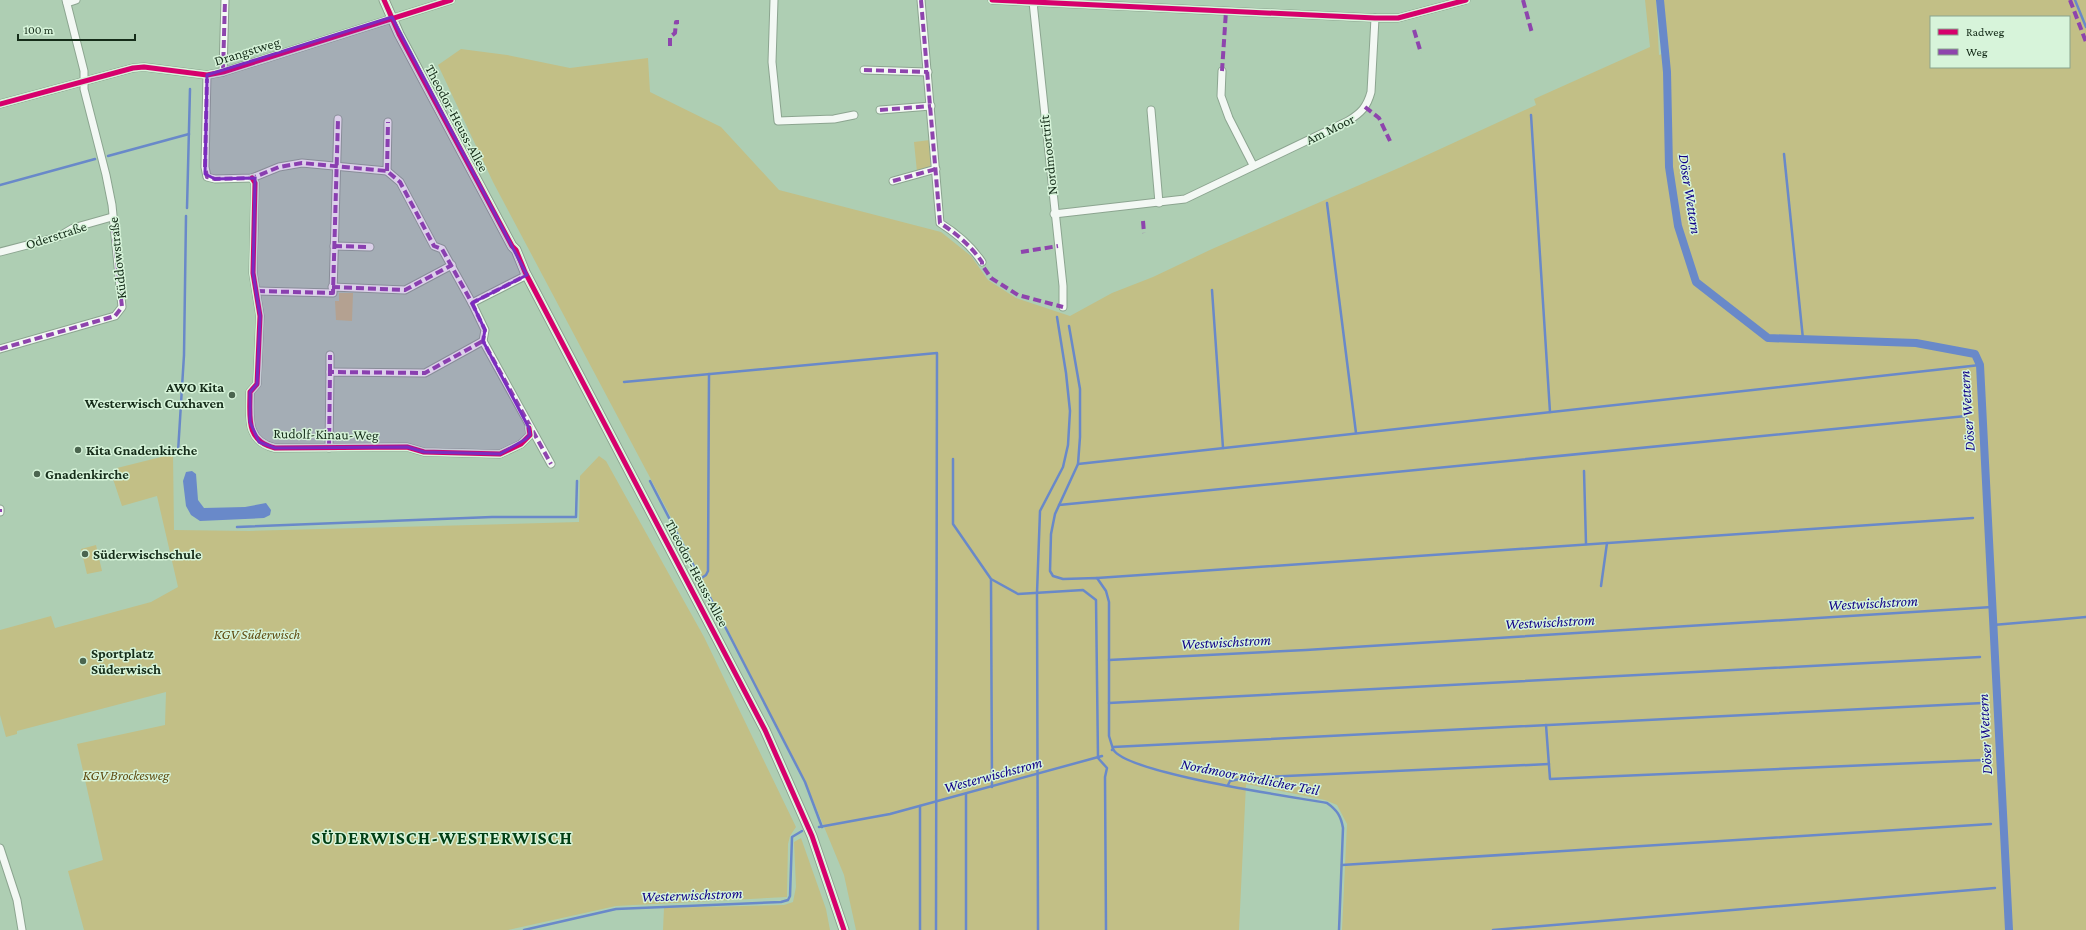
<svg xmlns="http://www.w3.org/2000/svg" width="2086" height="930" font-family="'Crimson Pro',serif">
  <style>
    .green { fill: #c2bf86; fill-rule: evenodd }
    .water { fill: #6989c9 }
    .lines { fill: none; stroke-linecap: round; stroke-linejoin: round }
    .stream { stroke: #6989c9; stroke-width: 2.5 }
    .canal { stroke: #6989c9; stroke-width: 8 }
    .minor-casing { stroke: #8ca590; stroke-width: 9 }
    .tertiary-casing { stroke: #8ca590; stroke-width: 11 }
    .minor { stroke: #f3f8f4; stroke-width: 7 }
    .tertiary { stroke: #f3f8f4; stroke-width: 9 }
    .quiet { stroke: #8e44ad; stroke-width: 4; stroke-dasharray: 8 4; stroke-linecap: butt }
    .cycleway-casing { stroke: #d7f4da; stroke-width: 8 }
    .cycleway { stroke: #d6006c; stroke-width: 5 }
    .marked { fill: #7b2cbf; fill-opacity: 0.2; stroke: #7b2cbf; stroke-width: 3; stroke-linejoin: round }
    .poi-dot { fill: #4b654f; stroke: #d7f4da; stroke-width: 1.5 }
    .labels { text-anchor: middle; stroke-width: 3; stroke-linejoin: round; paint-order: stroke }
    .street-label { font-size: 14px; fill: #152c19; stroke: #d7f4da }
    .poi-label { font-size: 14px; font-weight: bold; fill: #152c19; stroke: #d7f4da; text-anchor: start }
    .park-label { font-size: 14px; font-style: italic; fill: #5f4b11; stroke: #d7f4da }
    .water-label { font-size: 15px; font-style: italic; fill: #0f0088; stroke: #d7f4da }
    .district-label { font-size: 18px; font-weight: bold; letter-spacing: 1px; fill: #003e14; stroke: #d7f4da }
  </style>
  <rect width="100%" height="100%" fill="#aeceb3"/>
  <g class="green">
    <path d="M1645 0H1656L1659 55 1668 52 1663 0H2086V930H1342L1347 824 1337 805 1325 800 1246 784 1239 930H856L844 875 808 788 672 519 493 182 438 65 461 49 507 55 570 68 648 58 650 92 721 127 779 190 941 232 971 256 988 280 1016 298 1070 316 1112 293 1153 277 1212 249 1401 167 1536 105 1534 99 1650 47ZM1931 17H2069V67H1931Z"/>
    <polygon points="930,140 932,162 929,168 917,172 914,142"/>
    <polygon points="339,293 353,293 352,321 336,320 335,301 339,301"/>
    <polygon points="173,454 174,530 249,531 579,522 580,476 599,456 606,461 704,637 796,827 790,836 788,844 787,897 616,906 508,930 84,930 68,871 103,860 77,744 165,725 166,692 17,731 17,734 6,737 0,715 0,630 51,616 55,628 151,602 178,587 157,496 122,506 113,479 117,468"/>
    <polygon points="96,545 102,571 87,574 81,549"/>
    <polygon points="801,838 826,909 830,930 663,930 664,908 784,905 793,902 796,887 794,842"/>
  </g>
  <polygon class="water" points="192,471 196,474 198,500 204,508 245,507 266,503 271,510 270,515 264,518 200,521 191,515 186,506 183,481 186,472"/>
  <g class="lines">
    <g class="stream">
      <polyline points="2075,0 2086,27"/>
      <polyline points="1531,115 1550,412"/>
      <polyline points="1784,154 1803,339"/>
      <polyline points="108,156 189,134"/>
      <polyline points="0,185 95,159"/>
      <polyline points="1327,203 1356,433"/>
      <polyline points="187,208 190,89"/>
      <polyline points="1212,290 1223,448"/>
      <polyline points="1069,326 1080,389 1080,437 1078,464 1055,514 1051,534 1050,571 1053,576 1063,579 1097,578 1106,591 1109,602 1109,736 1113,749 1112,750"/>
      <polyline points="624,382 937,353 936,930"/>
      <polyline points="178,452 184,355 186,216"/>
      <polyline points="953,459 953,524 991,579 1018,594 1083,590 1096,600 1098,758 1107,768 1105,777 1106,930"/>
      <polyline points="1078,464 1980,365"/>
      <polyline points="1584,471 1586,544"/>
      <polyline points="650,481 805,782 822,827"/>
      <polyline points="1059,505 1966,416"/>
      <polyline points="237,527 492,517 576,517 577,481"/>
      <polyline points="1097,578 1973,518"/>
      <polyline points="700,579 706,575 708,571 709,374"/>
      <polyline points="991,580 992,787"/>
      <polyline points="1601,586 1607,543"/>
      <polyline points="1993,625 2086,617"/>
      <polyline points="1109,660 1306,650 1992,607"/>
      <polyline points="1109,703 1980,657"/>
      <polyline points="1546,725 1550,779 1984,760"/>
      <polyline points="1113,747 1983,703"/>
      <path d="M1113 749C1124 773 1294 797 1327 803 1337 810 1341 816 1343 828L1339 930"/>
      <polyline points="1228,785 1230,781 1245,778 1549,764"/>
      <polyline points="966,794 966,930"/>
      <polyline points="920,806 920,930"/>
      <polyline points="819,827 890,814 1102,756"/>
      <polyline points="1342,865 1991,824"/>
      <polyline points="524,930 616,909 781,902 788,900 790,896 792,837 802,831"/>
      <polyline points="1038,930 1037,593 1040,511 1063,467 1068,445 1070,411 1066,373 1057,317"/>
      <polyline points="1493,930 1995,888"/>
    </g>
    <polyline class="canal" points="1660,0 1667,72 1669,167 1678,226 1696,282 1768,338 1916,343 1975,354 1980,365 2009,930"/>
    <defs>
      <g id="minor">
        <polyline points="774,0 772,62 778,121 834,119 854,115"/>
        <path d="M921 0 940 223C956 233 972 247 982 262"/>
        <polyline points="992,0 1375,18 1398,18 1466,0"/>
        <polyline points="1033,2 1063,286 1063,307"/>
        <polyline points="67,3 76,0"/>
        <polyline points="864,70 928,72"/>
        <polyline points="1222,71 1221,96 1229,118 1253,165"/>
        <polyline points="223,72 225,0"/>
        <polyline points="207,75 205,167 207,177 215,179 252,178 279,167 302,163 387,171 400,182 434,246 442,249 472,303 527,275"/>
        <polyline points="0,104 133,68 144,67 207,75 223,72 451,0"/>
        <polyline points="880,110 931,106"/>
        <polyline points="1151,110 1159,203"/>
        <polyline points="387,171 388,122"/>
        <path d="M252 178 255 183 253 273 260 316 257 384 250 392C250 417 245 441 275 448L407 447 424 452 500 454 521 444 530 435 529 428"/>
        <polyline points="893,181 936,169"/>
        <path d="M1054 214 1185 199 1348 121C1361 113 1367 107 1371 92L1375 18"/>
        <polyline points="334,246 370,247"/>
        <polyline points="0,252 58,237 73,228 112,217"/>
        <polyline points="332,287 405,290 452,265"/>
        <polyline points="257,291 333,293 338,119"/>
        <polyline points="472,303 485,330 483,341 551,464"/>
        <polyline points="0,349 115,316 122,307 112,205 106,175 84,89 84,71 66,0"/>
        <polyline points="330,372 330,355"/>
        <polyline points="329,448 330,372 425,373 483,341"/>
        <polyline points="0,509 0,512"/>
        <polyline points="0,848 17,900 22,930"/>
      </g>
      <polyline id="tertiary" points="384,0 399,34 512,246 516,250 525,272 765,730 812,836 844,930"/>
    </defs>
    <use href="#minor" class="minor-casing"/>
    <use href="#tertiary" class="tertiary-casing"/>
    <use href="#minor" class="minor"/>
    <use href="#tertiary" class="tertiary"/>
    <g class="quiet">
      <path d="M921 0 940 223C956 233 972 247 982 262V265L991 278 1018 295 1063 307"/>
      <polyline points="1523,0 1532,33"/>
      <polyline points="2070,0 2086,42"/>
      <polyline points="1414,30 1421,53"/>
      <polyline points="670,46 670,37 675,33 676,22 679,22"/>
      <polyline points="864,70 928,72"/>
      <polyline points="1222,71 1226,11"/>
      <polyline points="223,72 225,0"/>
      <polyline points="207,75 205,167 207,177 215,179 252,178 279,167 302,163 387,171 400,182 434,246 442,249 472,303 527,275"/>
      <polyline points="1365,107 1379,118 1390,141"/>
      <polyline points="880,110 931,106"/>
      <polyline points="387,171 388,122"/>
      <polyline points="893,181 936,169"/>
      <polyline points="1143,221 1144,233"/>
      <polyline points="334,246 370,247"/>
      <polyline points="1021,252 1058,246"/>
      <polyline points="332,287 405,290 452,265"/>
      <polyline points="257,291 333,293 338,119"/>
      <polyline points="472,303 485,330 483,341 551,464"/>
      <polyline points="0,349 115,316 122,307 113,225"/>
      <polyline points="330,372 330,355"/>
      <polyline points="329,448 330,372 425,373 483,341"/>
      <polyline points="0,509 0,512"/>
    </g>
    <defs>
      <g id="cycleway">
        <polyline points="384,0 399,34 512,246 516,250 525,272 765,730 812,836 844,930"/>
        <polyline points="992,0 1375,18 1398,18 1466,0"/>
        <polyline points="0,104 133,68 144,67 207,75 223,72 451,0"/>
        <path d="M252 178 255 183 253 273 260 316 257 384 250 392C250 417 245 441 275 448L407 447 424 452 500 454 521 444 530 435 529 428"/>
      </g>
    </defs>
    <use href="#cycleway" class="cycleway-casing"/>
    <use href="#cycleway" class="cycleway"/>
  </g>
  <path class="marked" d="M392 17 527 275 472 303 485 330 483 341 529 428 530 435 526 439 500 454 424 452 407 447 275 448 259 442 250 422V392L257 384 260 316 253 273 255 178 215 179 205 174 207 75Z"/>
  <g class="poi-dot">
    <circle cx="232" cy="395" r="4"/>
    <circle cx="78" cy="450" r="4"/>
    <circle cx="37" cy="474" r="4"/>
    <circle cx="85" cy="554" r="4"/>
    <circle cx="83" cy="661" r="4"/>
  </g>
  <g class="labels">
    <g class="street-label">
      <text transform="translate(247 51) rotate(-17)" y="5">Drangstweg</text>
      <text transform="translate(457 118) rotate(62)" y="5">Theodor-Heuss-Allee</text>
      <text transform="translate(1330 129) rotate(-26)" y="5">Am Moor</text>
      <text transform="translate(1048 155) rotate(-96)" y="5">Nordmoortrift</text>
      <text transform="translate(56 235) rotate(-18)" y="5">Oderstraße</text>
      <text transform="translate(117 258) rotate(-96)" y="5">Küddowstraße</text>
      <text transform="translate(326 434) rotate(1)" y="5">Rudolf-Kinau-Weg</text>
      <text transform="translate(697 573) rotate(62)" y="5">Theodor-Heuss-Allee</text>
    </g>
    <g class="poi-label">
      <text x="224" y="392" text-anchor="end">AWO Kita<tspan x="224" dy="16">Westerwisch Cuxhaven</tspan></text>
      <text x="86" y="455">Kita Gnadenkirche</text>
      <text x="45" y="479">Gnadenkirche</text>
      <text x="93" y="559">Süderwischschule</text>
      <text x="91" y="658">Sportplatz<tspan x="91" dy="16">Süderwisch</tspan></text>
    </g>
    <g class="park-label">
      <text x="257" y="639">KGV Süderwisch</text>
      <text x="126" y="780">KGV Brockesweg</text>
    </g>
    <g class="water-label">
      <text transform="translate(1690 194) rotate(81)" y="5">Döser Wettern</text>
      <text transform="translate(1967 411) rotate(-94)" y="5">Döser Wettern</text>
      <text transform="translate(1873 603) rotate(-3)" y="5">Westwischstrom</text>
      <text transform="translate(1550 622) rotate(-3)" y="5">Westwischstrom</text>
      <text transform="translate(1226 642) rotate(-3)" y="5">Westwischstrom</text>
      <text transform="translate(1985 734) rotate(-93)" y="5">Döser Wettern</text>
      <text transform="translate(993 775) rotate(-15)" y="5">Westerwischstrom</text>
      <text transform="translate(1250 777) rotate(11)" y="5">Nordmoor nördlicher Teil</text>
      <text transform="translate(692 895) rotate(-2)" y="5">Westerwischstrom</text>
    </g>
    <g class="district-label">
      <text x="442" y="844">SÜDERWISCH-WESTERWISCH</text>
    </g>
  </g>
  <rect x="1930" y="16" width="140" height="52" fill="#d7f4da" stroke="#89a48d"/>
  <rect x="1938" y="29" width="20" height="6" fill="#d6006c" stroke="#89a48d"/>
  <text x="1966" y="36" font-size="12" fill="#152c19">Radweg</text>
  <rect x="1938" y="49" width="20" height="6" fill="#8e44ad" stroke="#89a48d"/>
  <text x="1966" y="56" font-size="12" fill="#152c19">Weg</text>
  <path d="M18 34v6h117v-6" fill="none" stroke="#152c19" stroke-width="2"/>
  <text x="24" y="34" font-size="12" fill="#152c19" stroke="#d7f4da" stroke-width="3" paint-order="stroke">100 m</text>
</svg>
